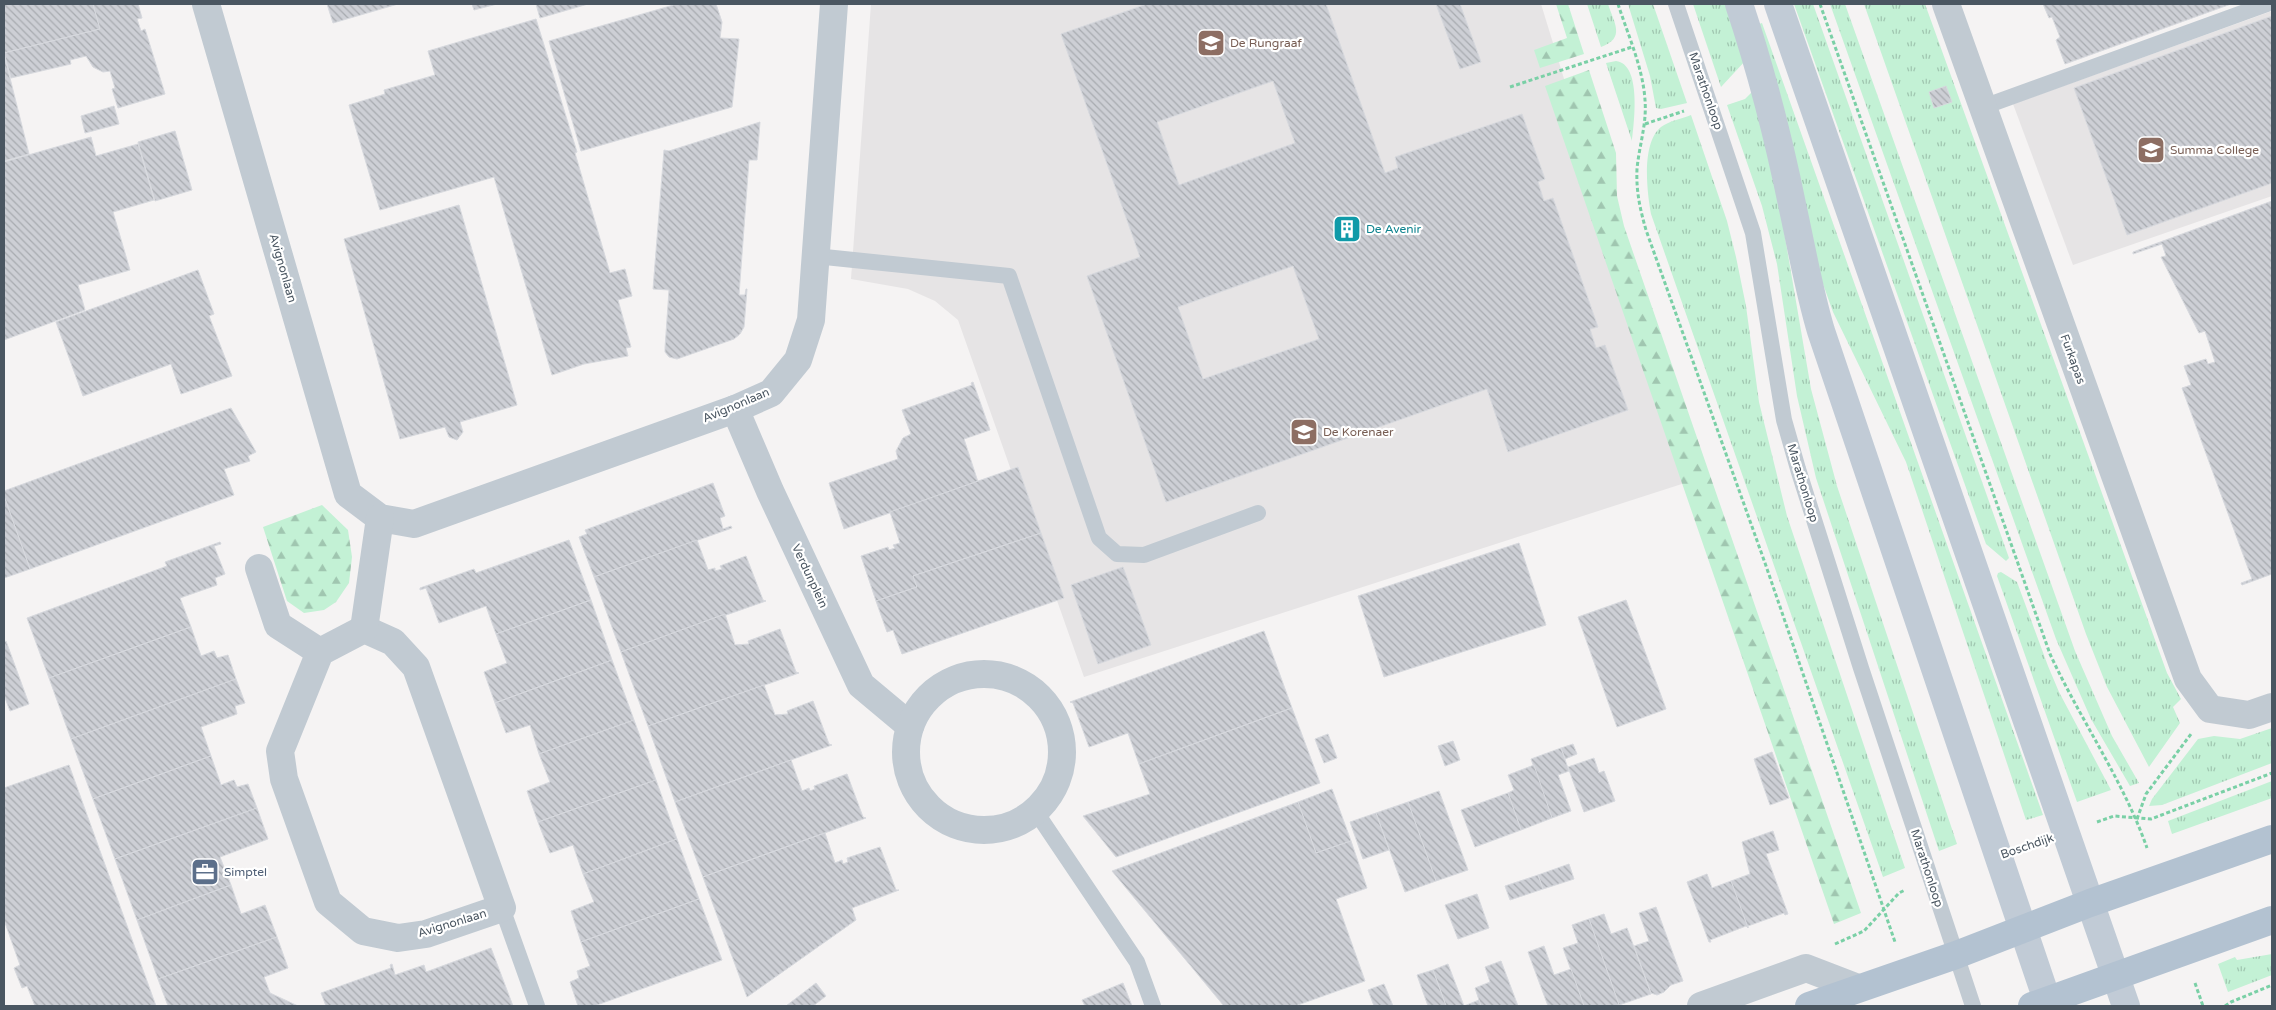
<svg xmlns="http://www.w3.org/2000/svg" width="2276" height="1010" font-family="'Varela Round',sans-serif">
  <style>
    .education { fill: #e6e4e5 }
    .grass { fill: url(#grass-tufts) }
    .forest { fill: url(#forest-firs) }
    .building { fill: url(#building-back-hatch); stroke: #d7d9de; fill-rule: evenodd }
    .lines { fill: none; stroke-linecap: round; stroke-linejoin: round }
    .path { stroke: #7ad0a6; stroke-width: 3; stroke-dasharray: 4 2.5; stroke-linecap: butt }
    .lane { stroke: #c1cad2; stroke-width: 16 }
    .street { stroke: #c1cad2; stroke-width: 28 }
    .secondary { stroke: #c1cbd6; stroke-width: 28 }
    .primary { stroke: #b3c2d1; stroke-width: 28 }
    .labels { text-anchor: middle; stroke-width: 4.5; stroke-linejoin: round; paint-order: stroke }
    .education-label { font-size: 12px; fill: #785e54; stroke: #fff; text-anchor: start }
    .street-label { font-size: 12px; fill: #4a5661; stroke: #fff }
    .culture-label { font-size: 12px; fill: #0d838f; stroke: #fff; text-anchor: start }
    .service-label { font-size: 12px; fill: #4e5e75; stroke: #fff; text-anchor: start }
  </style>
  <defs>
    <pattern id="grass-tufts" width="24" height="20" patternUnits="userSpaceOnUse" patternTransform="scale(1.25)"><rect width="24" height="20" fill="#c3f1d5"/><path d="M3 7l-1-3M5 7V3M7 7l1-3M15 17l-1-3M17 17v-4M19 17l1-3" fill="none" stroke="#a0c6b0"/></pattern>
    <pattern id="forest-firs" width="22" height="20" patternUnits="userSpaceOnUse" patternTransform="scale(1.25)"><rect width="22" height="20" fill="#c3f1d5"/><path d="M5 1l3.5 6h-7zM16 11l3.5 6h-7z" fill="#a0c6b0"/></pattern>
    <pattern id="building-back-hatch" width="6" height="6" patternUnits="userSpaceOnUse" patternTransform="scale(1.25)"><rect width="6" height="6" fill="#cdcfd5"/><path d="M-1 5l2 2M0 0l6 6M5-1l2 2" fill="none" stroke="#a8abb0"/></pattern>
  </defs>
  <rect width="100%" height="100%" fill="#f5f3f3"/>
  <g class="education">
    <polygon points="871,4 1541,4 1688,482 1084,677 958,320 935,301 908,289 851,279"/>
    <polygon points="2272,11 2272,196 2073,265 2013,104"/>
  </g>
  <g class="grass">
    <path d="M1587 4H1608C1614 23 1626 38 1601 47Z"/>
    <polygon points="1628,4 1653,4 1687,103 1661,109 1656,108 1650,76"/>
    <polygon points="1693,4 1728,4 1746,60 1721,87"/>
    <polygon points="1794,4 1813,4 2009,558 2006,561 1986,544"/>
    <polygon points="1830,4 1845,4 2075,651 2112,736 2139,783 2130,786 2091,719 2056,639"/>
    <polygon points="1864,4 1925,4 2167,673 2181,699 2173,707 2180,723 2149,767 2107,687 2086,634"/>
    <polygon points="1762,23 2043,815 2026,820 1906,462 1833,312 1818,270 1756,25"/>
    <path d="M1616 61C1642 64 1634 123 1632 141L1606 63Z"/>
    <polygon points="1753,91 1780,208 1811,389 1837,486 1957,844 1939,851 1816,478 1797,396 1777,264 1762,206 1727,105 1745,99"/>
    <path d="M1691 115 1727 221 1736 257 1746 306 1759 402 1787 516 1905 868 1883 877 1651 214C1647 192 1641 143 1661 127 1669 121 1681 119 1691 115Z"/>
    <polygon points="2001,572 2017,582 2048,666 2059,692 2111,790 2077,802 1997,576 1998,573"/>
    <polygon points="2272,728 2272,763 2162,805 2149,806 2152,799 2198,739 2214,736 2240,739"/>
    <polygon points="2272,781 2272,798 2172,834 2168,821"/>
    <polygon points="2272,954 2272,975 2228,992 2218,964 2235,957 2237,960"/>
  </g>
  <g class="forest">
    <polygon points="1556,4 1568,4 1584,54 1540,68 1534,50 1567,38"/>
    <polygon points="1589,70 1616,153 1617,196 1624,226 1861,913 1834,924 1545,86"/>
    <polygon points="322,505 348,530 352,557 349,583 336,602 324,610 304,613 287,601 263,527"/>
  </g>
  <g class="building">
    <polygon points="4,4 93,4 100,29 4,53"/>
    <polygon points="93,4 138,4 142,18 137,19 141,31 145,29 165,94 118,108 112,89 115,88 110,71 103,72 93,67 86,56 70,60 71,64 11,78 4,53 100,29"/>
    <polygon points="327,4 398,4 333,23"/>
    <polygon points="472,4 497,4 474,10"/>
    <polygon points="536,4 588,4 540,18"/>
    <polygon points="677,4 716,4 722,22 720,38 739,39 732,107 581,151 549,41"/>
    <path d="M1147 4H1326L1385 173 1398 168 1395 157 1522 114 1545 179 1538 182 1544 201 1553 198 1598 327 1590 329 1596 348 1605 345 1628 410 1508 452 1487 389 1166 502 1087 276 1140 257 1061 34ZM1273 81 1295 143 1179 185 1157 122ZM1293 266 1319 339 1203 379 1178 307Z"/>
    <polygon points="1436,4 1460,4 1481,62 1460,69"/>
    <polygon points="2043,4 2231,4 2065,64 2056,40 2060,37 2052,17 2049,18"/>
    <polygon points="2272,16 2272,183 2127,235 2074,88"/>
    <polygon points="536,19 577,152 575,153 610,273 625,269 632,296 618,300 631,347 626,348 628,356 584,364 552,375 494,177 380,210 349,105 385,94 384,90 435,75 428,51"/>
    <polygon points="4,54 29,154 4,161"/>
    <polygon points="1946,86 1952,102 1934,108 1929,92"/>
    <polygon points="114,106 119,124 85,133 81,116"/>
    <polygon points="760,122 757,160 749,160 739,295 745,295 746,289 747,289 744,327 740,334 734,339 677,359 669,357 665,352 665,348 669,290 653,289 664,150 669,151"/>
    <polygon points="175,131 192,190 155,201 138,142"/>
    <polygon points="91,137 96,156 138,144 154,200 113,212 130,270 78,285 85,310 4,340 4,162"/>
    <polygon points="2272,201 2272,574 2242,585 2241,583 2252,579 2182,388 2191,385 2184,366 2206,359 2208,364 2215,362 2208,340 2205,331 2199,333 2161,257 2166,256 2162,244 2133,254 2133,252"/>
    <polygon points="459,205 517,405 460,422 463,432 457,440 449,437 445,427 400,439 344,239"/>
    <polygon points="198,270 214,314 209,316 232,376 181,394 171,364 83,396 56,322"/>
    <polygon points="973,382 990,430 964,439 978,482 844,529 829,483 898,459 896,451 903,438 911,434 902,410 972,385 971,383"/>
    <polygon points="231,408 256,452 248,456 250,461 224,469 234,495 30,569 4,496 4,491"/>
    <polygon points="1018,467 1041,533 913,576 917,587 876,601 861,556 888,547 889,550 895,548 893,545 900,543 890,512"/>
    <polygon points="713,483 725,516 720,518 723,529 731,526 732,528 594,577 579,537 587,534 585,530"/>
    <polygon points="4,496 30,569 4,578"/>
    <polygon points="1041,533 1064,598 902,654 893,630 887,632 876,601 917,587 913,576"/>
    <polygon points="569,540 591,600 496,634 486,606 439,623 426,588 420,590 420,588 474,569 476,573"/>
    <polygon points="697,540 708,570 715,568 715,571 722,569 720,566 746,556 763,600 766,601 621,652 594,577"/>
    <polygon points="220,542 221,544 214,546 225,574 215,578 217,585 180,598 191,627 49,678 27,618 167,566 165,562"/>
    <polygon points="1519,543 1546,625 1384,677 1358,596"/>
    <polygon points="1123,567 1151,645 1098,664 1071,585"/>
    <polygon points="591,600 612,660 495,703 484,672 507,663 496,634"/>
    <polygon points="1626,600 1666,709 1617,727 1578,617"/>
    <polygon points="725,614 735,645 749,644 748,641 780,629 796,672 799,673 648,726 621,652"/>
    <polygon points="191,627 201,656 214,651 217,658 228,655 236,679 71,739 49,678"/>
    <polygon points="1264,631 1292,708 1139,764 1128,733 1089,747 1073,703 1070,702"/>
    <polygon points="6,641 29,704 10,711 4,695 4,642"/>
    <polygon points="612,660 634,720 539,754 530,725 506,733 495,703"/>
    <polygon points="236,679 245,703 235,706 237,714 201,727 211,756 93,799 71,739"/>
    <polygon points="764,685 775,715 788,714 787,711 813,701 829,744 832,745 675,802 648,726"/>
    <polygon points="1292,708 1320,783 1116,857 1083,816 1150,794 1139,764"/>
    <polygon points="634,720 656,780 538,822 527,791 550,782 539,754"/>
    <polygon points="1328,734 1337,758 1324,763 1315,739"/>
    <polygon points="1453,741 1460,760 1445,766 1438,746"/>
    <polygon points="1573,744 1577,754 1565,759 1561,748"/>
    <polygon points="1561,748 1569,771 1558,775 1571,811 1552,818 1531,759"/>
    <polygon points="1772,752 1789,798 1770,805 1754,759"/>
    <polygon points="211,756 221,785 234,780 237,787 248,784 257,808 115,859 93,799"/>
    <polygon points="1594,758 1599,773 1604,771 1615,801 1584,812 1568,767"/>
    <polygon points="791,760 802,791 809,788 810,791 815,789 814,786 847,774 863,817 866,818 703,877 675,802"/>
    <polygon points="69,765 156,1006 35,1006 27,986 22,988 14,968 20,965 4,920 4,788"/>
    <polygon points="1534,765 1552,818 1521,830 1508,793 1514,790 1508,775"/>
    <polygon points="656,780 677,839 583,874 573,845 550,853 538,822"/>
    <polygon points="1332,789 1351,841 1316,853 1298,802"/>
    <polygon points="1439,791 1468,870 1436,881 1408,802"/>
    <polygon points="1508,793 1521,830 1475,847 1461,810"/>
    <polygon points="1298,802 1316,853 1351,841 1367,888 1336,899 1365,981 1295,1006 1224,1006 1112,871"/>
    <polygon points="1408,802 1436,881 1405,892 1376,813"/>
    <polygon points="257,808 268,839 220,857 231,885 137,920 115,859"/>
    <polygon points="1376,813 1389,850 1363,859 1350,822"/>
    <polygon points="1773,831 1779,850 1766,854 1788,914 1785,915 1784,913 1748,926 1748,928 1731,881 1750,874 1742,842"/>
    <polygon points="825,833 835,863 842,860 843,864 848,862 847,858 880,847 896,890 899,890 852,908 856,920 747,997 703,877"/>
    <polygon points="677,839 699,899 581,942 571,911 594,902 583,874"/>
    <polygon points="1569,864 1574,879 1543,889 1538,875"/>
    <polygon points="1707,874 1712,888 1731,881 1748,928 1746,926 1710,940 1711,942 1709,942 1687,882"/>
    <polygon points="1538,875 1543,889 1510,900 1505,886"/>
    <polygon points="231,885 241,914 265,905 277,937 158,979 137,920"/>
    <polygon points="1477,894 1489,928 1458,939 1445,905"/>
    <polygon points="699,899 722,960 594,1006 578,1006 570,982 579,978 577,971 590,966 581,942"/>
    <polygon points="1656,907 1683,981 1671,985 1664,992 1657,995 1651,993 1634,946 1649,941 1639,913"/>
    <polygon points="1604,914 1611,934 1627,928 1651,994 1619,1005 1589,919"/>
    <polygon points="1589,919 1619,1005 1615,1006 1584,1006 1563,948 1578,943 1572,925"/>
    <polygon points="277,937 288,968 264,977 270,993 298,1006 168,1006 158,979"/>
    <polygon points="1544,946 1554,975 1571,969 1584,1006 1548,1006 1528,952"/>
    <polygon points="491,948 513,1006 326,1006 321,993 391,968 390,965 392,964 395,975 424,965 426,972"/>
    <polygon points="1501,961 1518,1006 1481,1006 1475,988 1490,982 1485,967"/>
    <polygon points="1448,964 1464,1006 1479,1000 1481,1006 1446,1006 1433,970"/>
    <polygon points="1433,970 1446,1006 1428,1006 1417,975"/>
    <polygon points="816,983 826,996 813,1006 786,1006"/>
    <polygon points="1123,983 1132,1006 1085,1006 1082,1000"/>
    <polygon points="1384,984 1393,1006 1374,1006 1368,990"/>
  </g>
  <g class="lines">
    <g class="path">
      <path d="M1618 4C1628 35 1643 68 1645 100 1647 124 1639 146 1637 169 1636 191 1640 209 1646 230L1765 563 1895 942"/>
      <path d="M1820 4 2050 654C2080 719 2124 782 2147 848"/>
      <polyline points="1510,87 1632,47"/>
      <polyline points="1645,124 1684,111"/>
      <polyline points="2137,819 2146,794 2191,734"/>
      <polyline points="2097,822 2114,816 2151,819 2272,773"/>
      <polyline points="1835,944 1864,931 1899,893 1905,890"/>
      <polyline points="2195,983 2203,1006"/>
      <polyline points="2225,1006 2231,1002 2272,985"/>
    </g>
    <g class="lane">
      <polyline points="1676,4 1753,233 1784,420 1798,469 1861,668 1973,1006"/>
      <polyline points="1983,107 2267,4"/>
      <polyline points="815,256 1009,276 1099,538 1117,554 1144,555 1258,513"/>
      <polyline points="1036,812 1137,962 1153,1006"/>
      <polyline points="502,908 537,1006"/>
    </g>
    <g class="street">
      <polyline points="206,4 348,494 380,518 414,524 735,409 771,393 798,360 811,320 834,4"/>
      <polyline points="1946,4 2188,679 2210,709 2249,715 2272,707"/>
      <polyline points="735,409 770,491 861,685 910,726"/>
      <polyline points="259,568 278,625 320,652"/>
      <polygon points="364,629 393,642 416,667 502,908 426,934 398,938 363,931 328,902 284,779 280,751 320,652"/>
      <polyline points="364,629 380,518"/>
      <circle cx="984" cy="752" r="78"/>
      <polyline points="1701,1006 1806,968 1858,988"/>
    </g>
    <g class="secondary">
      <path d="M1739 4C1761 70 1779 140 1793 209 1802 250 1809 291 1821 331L2049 1006"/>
      <polyline points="1778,4 2126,1006"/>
    </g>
    <g class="primary">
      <polyline points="1809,1006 1956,955 2090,903 2272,839"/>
      <polyline points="2032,1006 2272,920"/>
    </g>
  </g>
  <defs>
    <symbol id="school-square" viewBox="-11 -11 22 22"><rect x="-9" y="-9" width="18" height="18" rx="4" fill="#8d6e63" stroke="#fff"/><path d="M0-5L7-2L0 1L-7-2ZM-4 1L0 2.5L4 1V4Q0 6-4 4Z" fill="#fff"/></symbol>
    <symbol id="building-square" viewBox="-11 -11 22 22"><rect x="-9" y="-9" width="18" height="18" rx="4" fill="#0f9aa8" stroke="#fff"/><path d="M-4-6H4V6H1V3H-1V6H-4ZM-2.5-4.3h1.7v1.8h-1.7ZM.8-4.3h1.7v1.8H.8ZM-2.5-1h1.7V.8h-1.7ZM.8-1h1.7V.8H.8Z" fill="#fff"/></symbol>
    <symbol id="office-square" viewBox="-11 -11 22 22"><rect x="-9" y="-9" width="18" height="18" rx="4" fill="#5c6f8a" stroke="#fff"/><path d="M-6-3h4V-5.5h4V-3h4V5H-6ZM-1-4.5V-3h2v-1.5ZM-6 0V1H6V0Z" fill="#fff"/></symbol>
  </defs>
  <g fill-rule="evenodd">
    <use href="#school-square" x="1195" y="27" width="32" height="32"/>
    <use href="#school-square" x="2135" y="134" width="32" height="32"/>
    <use href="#building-square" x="1331" y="213" width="32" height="32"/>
    <use href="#school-square" x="1288" y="416" width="32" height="32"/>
    <use href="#office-square" x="189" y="856" width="32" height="32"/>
  </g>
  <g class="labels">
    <g class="education-label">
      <text x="1230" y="47">De Rungraaf</text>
      <text x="2170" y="154">Summa College</text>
      <text x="1323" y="436">De Korenaer</text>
    </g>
    <g class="street-label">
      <text transform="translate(1706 91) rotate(71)" y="4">Marathonloop</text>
      <text transform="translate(283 268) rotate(74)" y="4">Avignonlaan</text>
      <text transform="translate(2073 359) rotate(70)" y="4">Furkapas</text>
      <text transform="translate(736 405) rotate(-23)" y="4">Avignonlaan</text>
      <text transform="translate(1803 483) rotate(73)" y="4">Marathonloop</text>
      <text transform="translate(810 576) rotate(65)" y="4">Verdunplein</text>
      <text transform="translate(2027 846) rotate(-19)" y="4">Boschdijk</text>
      <text transform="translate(1927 868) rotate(72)" y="4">Marathonloop</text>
      <text transform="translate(452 923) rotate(-17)" y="4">Avignonlaan</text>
    </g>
    <g class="culture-label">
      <text x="1366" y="233">De Avenir</text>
    </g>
    <g class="service-label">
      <text x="224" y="876">Simptel</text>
    </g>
  </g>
  <rect width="2276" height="1010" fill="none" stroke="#4a5661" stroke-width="10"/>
</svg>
